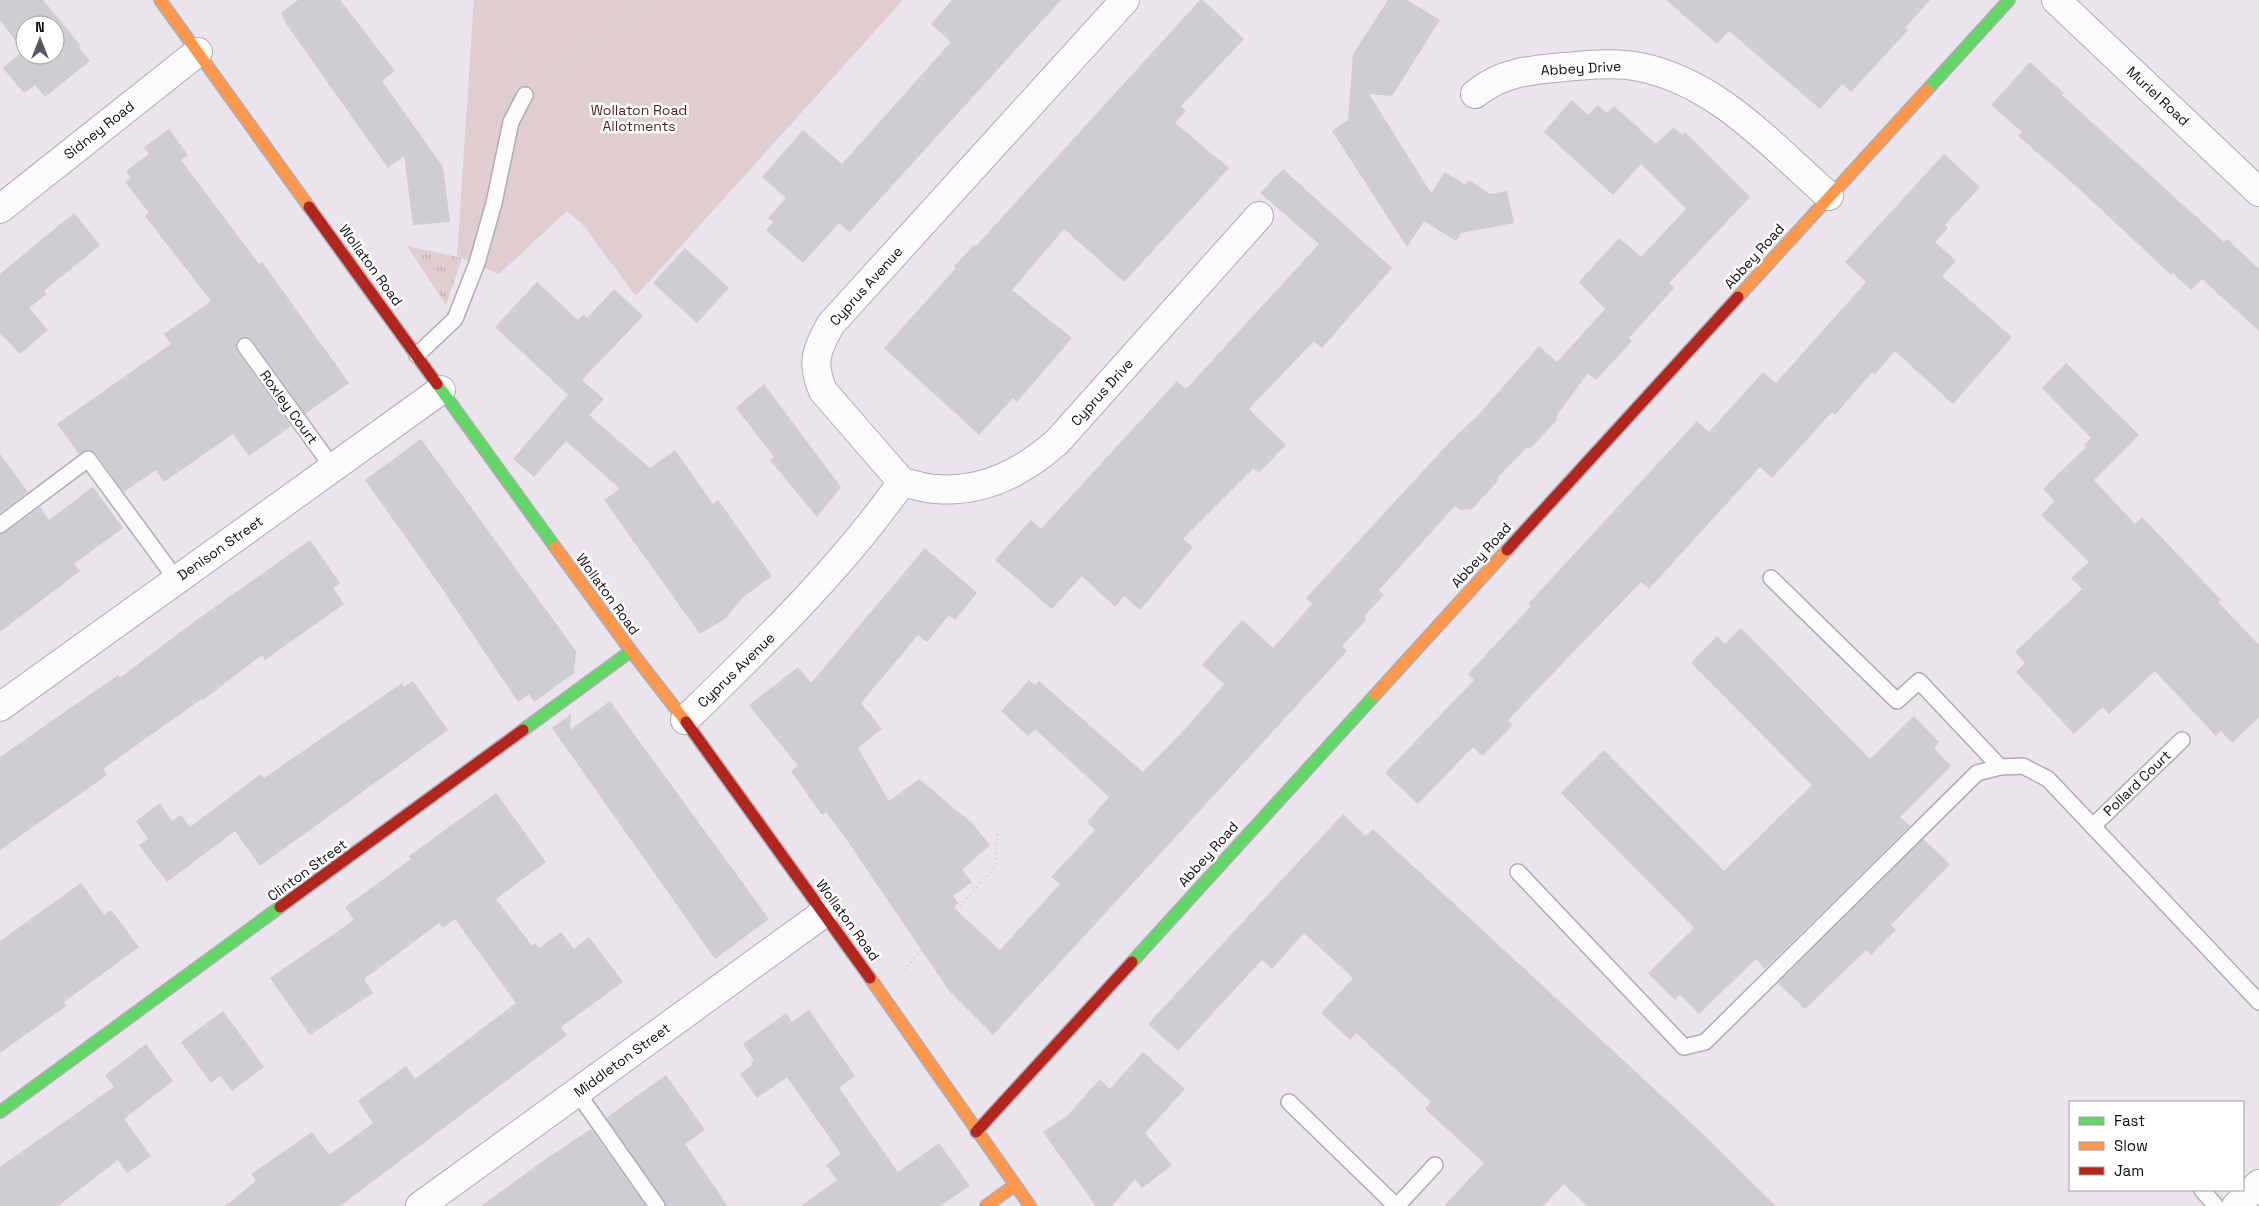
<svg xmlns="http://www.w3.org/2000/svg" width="2259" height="1206" font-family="'Space Grotesk',sans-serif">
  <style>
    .grass { fill: url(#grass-tufts) }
    .green { fill: #e0cdd0 }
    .building { fill: #cfccd3; fill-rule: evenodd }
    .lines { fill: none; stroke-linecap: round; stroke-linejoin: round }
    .lane-casing { stroke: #b0acb2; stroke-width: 18 }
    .street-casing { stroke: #b0acb2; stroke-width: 30 }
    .fast-casing { stroke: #b0acb2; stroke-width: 14 }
    .slow-casing { stroke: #b0acb2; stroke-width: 14 }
    .jam-casing { stroke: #b0acb2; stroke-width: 14 }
    .path { stroke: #d2d0d3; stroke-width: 3; stroke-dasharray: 1 4; stroke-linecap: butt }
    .lane { stroke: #fcfbfc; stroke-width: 15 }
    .street { stroke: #fcfbfc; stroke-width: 28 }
    .fast { stroke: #63d668; stroke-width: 11 }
    .slow { stroke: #ff974d; stroke-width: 11 }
    .jam { stroke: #b3261e; stroke-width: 11 }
    .labels { text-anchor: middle; stroke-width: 5; stroke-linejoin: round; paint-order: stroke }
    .street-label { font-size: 14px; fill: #0e0a0f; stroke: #fff }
    .park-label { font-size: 14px; fill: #521e21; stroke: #fff }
  </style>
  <defs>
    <pattern id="grass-tufts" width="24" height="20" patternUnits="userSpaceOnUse" patternTransform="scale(1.25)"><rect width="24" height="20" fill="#e0cdd0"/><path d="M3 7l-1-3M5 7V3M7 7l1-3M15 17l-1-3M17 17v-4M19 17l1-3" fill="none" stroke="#bfafb1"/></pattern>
  </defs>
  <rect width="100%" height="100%" fill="#eae4ec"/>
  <polygon class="grass" points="407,246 462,258 446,305"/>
  <polygon class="green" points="474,0 903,0 636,296 583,225 567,211 499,274 457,256"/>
  <g class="building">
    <path d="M0 0H43L81 46 79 48 90 61 45 97 35 85 24 93 3 68 23 51 0 20ZM25 25H55V55H25Z"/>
    <polygon points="298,0 340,0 395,71 382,81 443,167 450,222 413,225 404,156 388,168 287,25 281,13"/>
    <polygon points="952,0 1061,0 850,232 839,223 803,263 766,230 773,222 768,218 786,198 762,177 803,130 842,164 951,42 931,24"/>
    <polygon points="1200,0 1203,0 1244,39 1181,106 1186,111 1175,123 1229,168 1124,282 1064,229 1012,290 1072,338 1017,402 1013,398 979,435 884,348 956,268 954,266 974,245 976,246"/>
    <polygon points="1388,0 1407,0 1440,20 1392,96 1369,94 1431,193 1445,172 1465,185 1469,180 1490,194 1507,191 1514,223 1461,233 1456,241 1424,221 1407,247 1332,131 1348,120 1353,54"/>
    <polygon points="1666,0 1930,0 1905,28 1908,30 1851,92 1842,84 1820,109 1729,31 1717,44"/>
    <polygon points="2030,62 2064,93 2062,95 2224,242 2227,239 2259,269 2259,331 2202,279 2191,290 2173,273 2171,275 2075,185 2018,136 2022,132 1991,105"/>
    <polygon points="1572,100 1588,115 1598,105 1607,113 1614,106 1656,144 1674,127 1682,135 1685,132 1750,197 1669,283 1674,288 1629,338 1632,341 1596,380 1588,373 1557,415 1556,421 1531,448 1526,448 1498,477 1497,482 1472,509 1460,510 1455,506 1379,590 1384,595 1365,615 1366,620 1342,646 1347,651 993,1035 950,992 844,836 826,812 822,815 791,771 798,766 749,705 798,667 811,683 925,548 977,593 955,620 949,615 927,642 918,635 861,703 882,729 858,748 889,801 919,779 973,824 990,845 962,870 972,882 953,896 958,903 954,908 1000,950 1060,884 1051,877 1095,830 1087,822 1109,797 1035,729 1028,736 1001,711 1029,680 1035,685 1039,681 1143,772 1187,727 1224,684 1202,665 1242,620 1273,648 1312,604 1306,598 1447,445 1480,413 1539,346 1557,362 1605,309 1579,282 1619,238 1641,257 1686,209 1641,164 1613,195 1544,132"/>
    <polygon points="169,129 188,155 181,160 259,264 262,262 349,383 305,414 253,341 248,337 240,338 236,343 237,351 291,426 249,456 233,434 164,482 156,470 124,492 95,453 87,450 79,454 57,424 171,344 164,334 211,301 145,216 149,213 125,182 131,178 126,171 149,154 144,147"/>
    <polygon points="1944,154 1980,187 1945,225 1948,228 1935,242 1956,261 1942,276 2012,337 1953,404 1895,351 1875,374 1872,372 1835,415 1832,412 1772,478 1760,467 1649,589 1641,582 1508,720 1513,725 1482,756 1473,747 1418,804 1385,773 1474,680 1468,674 1531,606 1528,604 1697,421 1709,432 1763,372 1776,383 1866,282 1845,262"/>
    <polygon points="1283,169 1392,268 1322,348 1314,341 1249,409 1286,445 1259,473 1254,468 1183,539 1193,547 1140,610 1124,596 1115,607 1082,576 1052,609 995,560 1031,520 1041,529 1177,381 1186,389 1319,244 1260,193"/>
    <polygon points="74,213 100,245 44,291 47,294 29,308 48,330 20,354 0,333 0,274"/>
    <polygon points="685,248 729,288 697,323 653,283"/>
    <polygon points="537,282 578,320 584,314 587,318 614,289 643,316 582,380 604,399 589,415 650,468 675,450 713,504 718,500 772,576 742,598 726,618 700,634 604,500 620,489 566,441 534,477 513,459 568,395 495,327"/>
    <polygon points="2066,363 2139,435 2094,480 2135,524 2142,517 2221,600 2218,602 2259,645 2259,717 2232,743 2221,731 2216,736 2155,671 2109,714 2103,707 2074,734 2016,672 2025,663 2015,652 2082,589 2071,578 2089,562 2041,515 2055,501 2043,489 2086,447 2084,445 2091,438 2042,388"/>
    <polygon points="764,384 841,487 817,517 770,460 774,457 736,408"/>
    <polygon points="421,439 576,651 574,673 534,702 529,694 518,702 439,584 365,480"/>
    <polygon points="0,454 28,492 0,513"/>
    <polygon points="93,487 123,528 74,564 80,571 0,632 0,534 6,532 40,507 49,520"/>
    <polygon points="310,540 340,583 333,588 344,604 265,660 262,655 203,700 200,700 103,769 107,775 0,850 0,757 118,675 120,678 191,624"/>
    <polygon points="1741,628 1870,759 1914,716 1939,742 1934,748 1951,766 1900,817 1910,826 1765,969 1756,959 1699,1014 1680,995 1675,1000 1648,973 1694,928 1561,793 1604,750 1724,871 1812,785 1691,663 1717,636 1725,644"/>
    <polygon points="413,681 448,730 260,866 235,831 167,882 139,845 148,839 136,821 160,803 172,821 181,815 190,827 261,774 264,778 402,683 404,687"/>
    <polygon points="610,701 769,919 715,959 552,728 571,714 570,730"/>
    <polygon points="496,793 546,862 496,899 532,946 535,943 539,948 561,932 574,949 589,937 623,982 561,1027 567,1035 340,1206 225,1206 256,1181 251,1174 312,1132 329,1155 373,1123 358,1101 406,1066 415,1079 516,1003 455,919 443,928 439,923 364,979 373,993 310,1035 270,978 354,920 345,907 411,859 409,856"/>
    <polygon points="1343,814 1366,836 1373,829 1702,1133 1776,1206 1587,1206 1564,1184 1543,1206 1444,1206 1484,1163 1425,1109 1431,1102 1356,1033 1350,1040 1321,1013 1353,978 1304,933 1272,969 1262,960 1178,1051 1148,1024"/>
    <polygon points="1923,839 1950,864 1891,925 1896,930 1871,955 1866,950 1805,1009 1778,983"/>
    <polygon points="81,883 104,915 111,910 139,947 64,1002 66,1006 0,1053 0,941"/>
    <polygon points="809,1010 855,1076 839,1088 898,1172 939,1143 970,1186 940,1206 801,1206 837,1180 826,1165 841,1154 787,1077 757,1098 740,1074 752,1065 751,1062 754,1060 743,1044 786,1013 792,1022"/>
    <polygon points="223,1011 264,1067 232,1091 220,1076 211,1083 181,1042"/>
    <polygon points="146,1044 173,1081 124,1119 151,1156 127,1173 118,1160 58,1206 0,1206 0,1167 114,1087 105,1075"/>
    <polygon points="1143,1052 1185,1089 1145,1133 1172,1165 1142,1188 1135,1179 1112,1206 1096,1206 1043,1132 1067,1116 1100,1079 1110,1089"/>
    <polygon points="666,1075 705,1130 685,1144 728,1206 666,1206 606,1118"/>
    <polygon points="591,1129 646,1206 481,1206 543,1161"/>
  </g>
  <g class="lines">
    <defs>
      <g id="lane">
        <polyline points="245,346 333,468"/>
        <polyline points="417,355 455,319 477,263 494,203 511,122 525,95"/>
        <polyline points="0,525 88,459 176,579"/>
        <polyline points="1771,578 1897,701 1919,681 2000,767"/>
        <polyline points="2093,826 2182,740"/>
        <polyline points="1518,872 1684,1047 1705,1042 1977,773 2000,767 2023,766 2048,779 2259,1002"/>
        <polyline points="577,1092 657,1206"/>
        <polyline points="1289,1102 1396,1206"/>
        <polyline points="2202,1190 2216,1206"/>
        <polyline points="1397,1206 1435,1165"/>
      </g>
      <g id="street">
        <polyline points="2056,0 2259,192"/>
        <path d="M1475 94C1502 72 1530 70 1564 67 1589 65 1615 62 1640 67 1718 83 1772 146 1829 196"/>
        <polyline points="0,209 198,52"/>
        <path d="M902 482 823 391C811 363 816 350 831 324L1125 0"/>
        <path d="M902 482C913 484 925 489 936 489 983 493 1023 472 1057 442L1259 216"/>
        <polyline points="0,707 441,390"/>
        <path d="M685 720C762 645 840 570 902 482"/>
        <polyline points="420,1206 824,913"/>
        <polyline points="2236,1206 2259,1184"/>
      </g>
      <g id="fast">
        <polyline points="1927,90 2009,0"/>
        <polyline points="437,384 555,547"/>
        <polyline points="523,730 631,651"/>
        <polyline points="1132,962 1375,695"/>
        <polyline points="0,1112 280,907"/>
      </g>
      <g id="slow">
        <polyline points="160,0 309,207"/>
        <polyline points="1738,297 1927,90"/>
        <polyline points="555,547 631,651 686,722"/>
        <polyline points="1375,695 1507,550"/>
        <polyline points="870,978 1030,1206"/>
        <polyline points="986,1206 1015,1185"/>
      </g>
      <g id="jam">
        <polyline points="309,207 437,384"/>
        <polyline points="1507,550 1738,297"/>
        <polyline points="686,722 870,978"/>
        <polyline points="280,907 523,730"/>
        <polyline points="976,1132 1132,962"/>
      </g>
    </defs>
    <use href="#lane" class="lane-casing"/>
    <use href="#street" class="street-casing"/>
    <use href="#fast" class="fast-casing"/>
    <use href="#slow" class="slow-casing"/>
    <use href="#jam" class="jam-casing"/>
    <g class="path">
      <polyline points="501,0 519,69"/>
      <polyline points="546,80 654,0"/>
      <polyline points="904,970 995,867 998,830"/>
    </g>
    <use href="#lane" class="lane"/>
    <use href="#street" class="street"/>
    <use href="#fast" class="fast"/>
    <use href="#slow" class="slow"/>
    <use href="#jam" class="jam"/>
  </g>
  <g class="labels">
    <g class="street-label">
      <text transform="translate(1581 68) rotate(-3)" y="5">Abbey Drive</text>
      <text transform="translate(2158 96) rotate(43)" y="5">Muriel Road</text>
      <text transform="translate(99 130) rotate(-38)" y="5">Sidney Road</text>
      <text transform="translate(1754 256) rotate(-48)" y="5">Abbey Road</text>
      <text transform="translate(371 265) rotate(54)" y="5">Wollaton Road</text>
      <text transform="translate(866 286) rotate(-48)" y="5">Cyprus Avenue</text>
      <text transform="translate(1102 392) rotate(-48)" y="5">Cyprus Drive</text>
      <text transform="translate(289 407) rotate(54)" y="5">Roxley Court</text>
      <text transform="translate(220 548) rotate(-35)" y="5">Denison Street</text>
      <text transform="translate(1481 555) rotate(-48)" y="5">Abbey Road</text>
      <text transform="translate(608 594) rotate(54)" y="5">Wollaton Road</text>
      <text transform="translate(736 670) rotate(-44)" y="5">Cyprus Avenue</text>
      <text transform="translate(2137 783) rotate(-44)" y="5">Pollard Court</text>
      <text transform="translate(1208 854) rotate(-48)" y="5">Abbey Road</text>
      <text transform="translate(307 870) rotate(-36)" y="5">Clinton Street</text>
      <text transform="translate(848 920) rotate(54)" y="5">Wollaton Road</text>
      <text transform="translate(622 1060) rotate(-36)" y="5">Middleton Street</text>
    </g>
    <g class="park-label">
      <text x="639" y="115">Wollaton Road<tspan x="639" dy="16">Allotments</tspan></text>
    </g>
  </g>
  <rect x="2069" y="1101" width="175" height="90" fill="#ffffff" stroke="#9f9d9f"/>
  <rect x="2079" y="1117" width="25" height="8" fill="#63d668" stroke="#9f9d9f"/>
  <text x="2114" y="1126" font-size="15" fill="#0e0a0f">Fast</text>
  <rect x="2079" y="1142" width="25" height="8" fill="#ff974d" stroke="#9f9d9f"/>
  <text x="2114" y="1151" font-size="15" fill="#0e0a0f">Slow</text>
  <rect x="2079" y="1167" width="25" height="8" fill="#b3261e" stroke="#9f9d9f"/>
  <text x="2114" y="1176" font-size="15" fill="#0e0a0f">Jam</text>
  <g transform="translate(40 40)"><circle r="24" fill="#ffffff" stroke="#9f9d9f"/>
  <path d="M0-4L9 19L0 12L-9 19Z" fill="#5b565c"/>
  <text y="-8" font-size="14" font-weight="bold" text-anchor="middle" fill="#0e0a0f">N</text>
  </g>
</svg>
